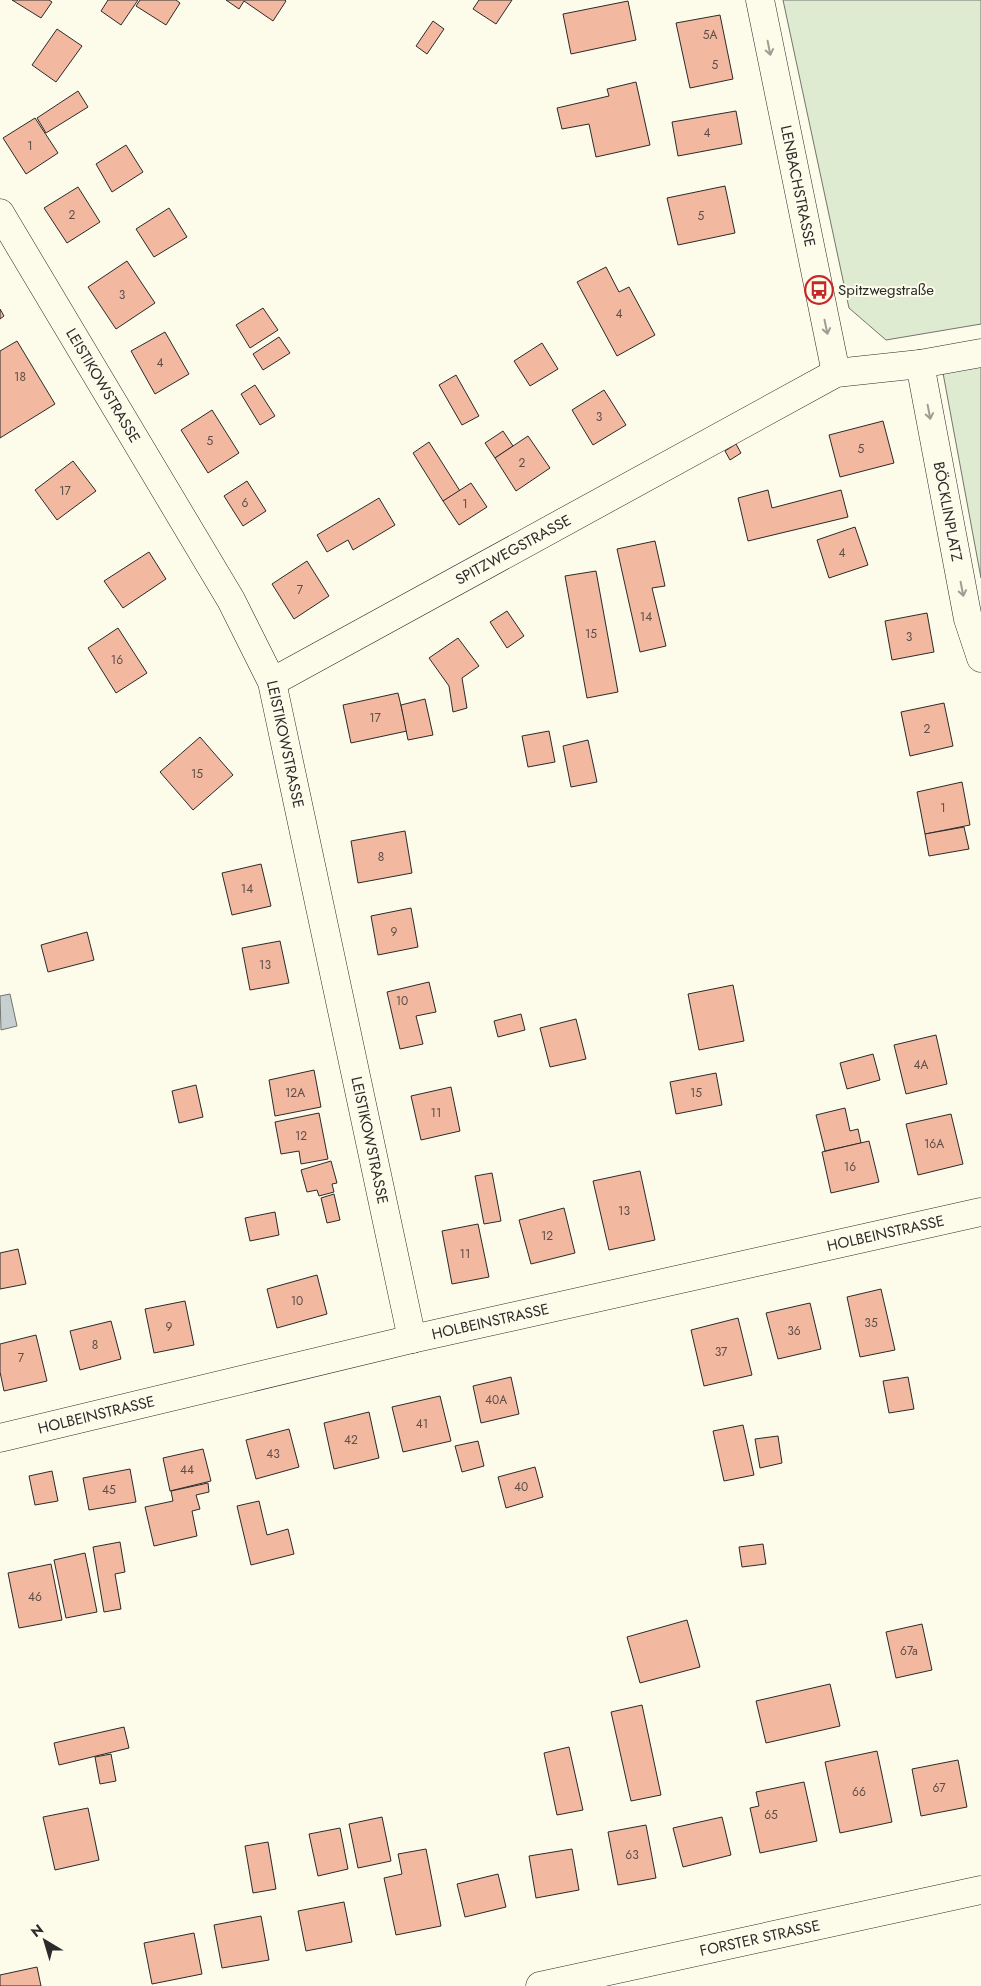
<svg xmlns="http://www.w3.org/2000/svg" width="981" height="1986" font-family="Jost,sans-serif">
  <style>
    .green { fill: #deebd1; stroke: #74746e }
    .water { fill: #c7d0d0; stroke: #74746e }
    .building { fill: #f2b8a0; stroke: #2b2b2b }
    .lines { fill: none; stroke-linecap: round; stroke-linejoin: round }
    .street-casing { stroke: #2b2b2b; stroke-width: 29 }
    .secondary-casing { stroke: #2b2b2b; stroke-width: 29 }
    .street { stroke: #fdfbea; stroke-width: 28 }
    .secondary { stroke: #fdfbea; stroke-width: 28 }
    .oneway { stroke: #9e9d94 }
    .labels { text-anchor: middle; stroke-width: 4; stroke-linejoin: round; paint-order: stroke }
    .number-label { font-size: 12px; fill: #5d4e48 }
    .street-label { font-size: 15px; fill: #2b2b2b; stroke: #fdfbea }
    .poi-label { font-size: 15px; fill: #2b2b2b; stroke: #fdfbea; text-anchor: start }
  </style>
  <rect width="100%" height="100%" fill="#fdfbea"/>
  <g class="green">
    <polygon points="783,0 981,0 981,324 886,340 849,308"/>
    <polygon points="981,365 981,578 943,373"/>
  </g>
  <polygon class="water" points="10,994 17,1026 1,1030 0,996"/>
  <g class="building">
    <polygon points="12,0 49,0 52,2 41,18"/>
    <polygon points="108,0 138,0 121,25 101,11"/>
    <polygon points="140,0 176,0 180,3 166,25 136,6"/>
    <polygon points="226,0 285,0 286,1 273,21 244,1 239,9"/>
    <polygon points="479,0 512,0 496,24 473,9"/>
    <polygon points="628,1 636,40 571,54 563,14"/>
    <polygon points="720,15 733,79 690,88 676,23"/>
    <polygon points="433,21 444,29 427,54 416,46"/>
    <polygon points="57,29 82,46 56,82 32,65"/>
    <polygon points="636,82 650,145 596,157 589,124 562,129 557,108 609,96 607,89"/>
    <polygon points="78,91 88,107 46,133 37,118"/>
    <polygon points="736,111 742,144 678,156 672,122"/>
    <polygon points="35,118 58,153 26,174 3,138"/>
    <polygon points="126,145 143,172 112,192 96,164"/>
    <polygon points="725,186 735,233 678,245 667,198"/>
    <polygon points="78,187 100,222 67,243 44,208"/>
    <polygon points="169,208 187,237 154,257 136,229"/>
    <polygon points="127,261 155,303 116,329 88,287"/>
    <polygon points="606,267 619,292 629,287 655,335 617,356 577,282"/>
    <polygon points="263,308 278,330 250,348 236,325"/>
    <polygon points="0,309 4,316 0,319"/>
    <polygon points="165,332 189,374 155,394 131,351"/>
    <polygon points="279,337 290,353 263,370 253,354"/>
    <polygon points="17,341 55,404 0,438 0,351"/>
    <polygon points="542,343 558,369 530,386 514,361"/>
    <polygon points="456,375 479,416 462,425 439,385"/>
    <polygon points="255,385 275,416 260,425 241,394"/>
    <polygon points="604,390 626,425 593,445 572,410"/>
    <polygon points="212,410 239,453 208,473 181,430"/>
    <polygon points="883,421 894,463 840,477 829,435"/>
    <polygon points="503,431 513,446 495,458 485,443"/>
    <polygon points="528,436 550,468 516,491 495,458"/>
    <polygon points="429,442 460,491 443,501 413,453"/>
    <polygon points="736,444 741,453 730,460 725,451"/>
    <polygon points="73,461 96,491 57,520 35,490"/>
    <polygon points="247,481 266,511 243,526 224,496"/>
    <polygon points="471,483 487,507 459,525 443,501"/>
    <polygon points="768,490 772,508 841,490 848,517 748,541 738,498"/>
    <polygon points="379,498 395,525 353,550 348,540 327,552 317,535"/>
    <polygon points="855,527 868,565 829,578 817,540"/>
    <polygon points="655,541 665,586 652,588 666,646 640,652 617,549"/>
    <polygon points="149,552 166,579 123,608 104,581"/>
    <polygon points="307,561 329,596 294,619 272,584"/>
    <polygon points="596,571 618,692 587,698 565,576"/>
    <polygon points="507,611 524,636 507,648 490,622"/>
    <polygon points="927,613 934,652 892,660 885,621"/>
    <polygon points="118,628 147,673 116,693 88,648"/>
    <polygon points="458,638 479,666 462,678 467,708 453,712 449,686 429,658"/>
    <polygon points="398,693 407,731 351,743 343,705"/>
    <polygon points="425,699 433,735 408,740 401,705"/>
    <polygon points="944,703 953,746 910,756 901,712"/>
    <polygon points="549,731 555,762 528,767 522,736"/>
    <polygon points="200,737 233,775 193,810 160,772"/>
    <polygon points="588,740 597,782 571,787 563,746"/>
    <polygon points="962,782 970,825 925,834 917,792"/>
    <polygon points="964,827 969,849 929,856 925,834"/>
    <polygon points="405,831 412,873 358,883 351,841"/>
    <polygon points="261,864 271,906 232,915 222,873"/>
    <polygon points="411,908 418,947 378,955 371,916"/>
    <polygon points="87,932 94,960 48,972 41,945"/>
    <polygon points="280,941 289,983 250,990 242,948"/>
    <polygon points="429,982 436,1012 416,1016 423,1044 400,1049 387,992"/>
    <polygon points="733,985 744,1041 699,1050 688,994"/>
    <polygon points="521,1014 525,1030 498,1037 494,1021"/>
    <polygon points="576,1019 586,1059 550,1067 540,1028"/>
    <polygon points="936,1035 947,1084 906,1094 894,1045"/>
    <polygon points="873,1054 880,1080 847,1089 840,1063"/>
    <polygon points="314,1070 321,1107 275,1116 269,1080"/>
    <polygon points="716,1073 722,1105 676,1114 670,1082"/>
    <polygon points="196,1085 203,1117 179,1123 172,1091"/>
    <polygon points="451,1087 460,1131 421,1140 411,1096"/>
    <polygon points="845,1108 850,1131 858,1129 861,1143 825,1151 816,1115"/>
    <polygon points="319,1113 328,1159 301,1164 299,1151 281,1154 275,1122"/>
    <polygon points="951,1114 963,1164 918,1175 906,1124"/>
    <polygon points="869,1141 879,1182 831,1193 822,1152"/>
    <polygon points="331,1161 337,1183 332,1184 334,1192 319,1196 317,1190 307,1192 301,1170"/>
    <polygon points="640,1171 655,1240 609,1250 593,1181"/>
    <polygon points="492,1173 501,1221 484,1224 475,1176"/>
    <polygon points="334,1194 340,1220 327,1223 321,1198"/>
    <polygon points="564,1208 575,1253 531,1264 519,1220"/>
    <polygon points="275,1212 279,1235 250,1241 245,1218"/>
    <polygon points="478,1224 489,1277 452,1284 442,1231"/>
    <polygon points="18,1249 26,1284 0,1289 0,1253"/>
    <polygon points="317,1275 327,1314 277,1328 267,1289"/>
    <polygon points="881,1289 895,1350 860,1357 847,1297"/>
    <polygon points="185,1301 194,1345 154,1353 145,1309"/>
    <polygon points="810,1303 821,1349 778,1359 766,1313"/>
    <polygon points="738,1318 752,1375 704,1386 691,1330"/>
    <polygon points="111,1321 121,1359 80,1370 70,1331"/>
    <polygon points="36,1335 47,1381 4,1391 0,1372 0,1344"/>
    <polygon points="511,1377 519,1414 481,1423 473,1386"/>
    <polygon points="908,1377 914,1409 889,1413 883,1381"/>
    <polygon points="440,1396 451,1441 403,1452 392,1407"/>
    <polygon points="369,1412 379,1458 334,1469 324,1423"/>
    <polygon points="743,1425 754,1475 724,1481 713,1431"/>
    <polygon points="289,1429 299,1467 256,1479 246,1440"/>
    <polygon points="778,1436 782,1463 760,1468 755,1439"/>
    <polygon points="478,1441 484,1466 462,1472 455,1446"/>
    <polygon points="203,1449 211,1481 170,1491 163,1458"/>
    <polygon points="535,1467 543,1497 506,1508 498,1477"/>
    <polygon points="130,1469 136,1502 89,1510 83,1478"/>
    <polygon points="52,1471 58,1501 35,1505 29,1476"/>
    <polygon points="208,1483 209,1492 196,1495 200,1509 192,1511 197,1536 154,1546 145,1507 173,1501 171,1491"/>
    <polygon points="259,1501 267,1535 288,1529 294,1554 251,1565 237,1506"/>
    <polygon points="120,1542 125,1572 115,1574 121,1609 104,1612 93,1547"/>
    <polygon points="763,1544 766,1564 742,1567 739,1547"/>
    <polygon points="85,1553 97,1612 66,1618 54,1560"/>
    <polygon points="51,1564 62,1620 19,1628 8,1573"/>
    <polygon points="687,1620 700,1667 640,1683 627,1637"/>
    <polygon points="922,1624 932,1670 896,1678 886,1632"/>
    <polygon points="830,1684 840,1726 766,1743 756,1701"/>
    <polygon points="642,1705 661,1795 631,1801 611,1712"/>
    <polygon points="124,1727 129,1748 59,1765 54,1743"/>
    <polygon points="569,1747 583,1810 557,1815 544,1753"/>
    <polygon points="877,1751 892,1822 840,1833 825,1762"/>
    <polygon points="111,1754 116,1781 100,1784 95,1757"/>
    <polygon points="958,1760 967,1807 921,1816 912,1769"/>
    <polygon points="804,1782 817,1841 760,1853 750,1808 759,1806 756,1792"/>
    <polygon points="88,1808 99,1860 55,1870 43,1817"/>
    <polygon points="382,1817 391,1861 358,1868 349,1824"/>
    <polygon points="722,1817 731,1855 683,1867 673,1828"/>
    <polygon points="646,1825 656,1878 618,1885 608,1832"/>
    <polygon points="340,1828 348,1869 318,1876 309,1834"/>
    <polygon points="268,1842 276,1889 253,1893 245,1846"/>
    <polygon points="426,1849 441,1926 396,1935 384,1878 402,1874 398,1854"/>
    <polygon points="572,1849 579,1890 536,1898 529,1856"/>
    <polygon points="498,1874 506,1907 465,1917 457,1884"/>
    <polygon points="344,1902 352,1942 306,1951 298,1911"/>
    <polygon points="261,1916 269,1960 222,1968 214,1925"/>
    <polygon points="194,1933 202,1974 152,1984 144,1943"/>
    <polygon points="37,1967 41,1986 0,1986 0,1975"/>
  </g>
  <g class="lines">
    <defs>
      <g id="street">
        <path id="s1" d="M760 0 836 373"/>
        <path id="s2" d="M0 213 231 600 272 682 412 1339"/>
        <path id="s3" d="M920 364 968 619 981 658"/>
        <path id="s4" d="M272 682 836 373 920 364 981 353"/>
        <path id="s5" d="M0 1438 412 1339 981 1212"/>
      </g>
      <g id="secondary">
        <path id="s6" d="M540 1986 981 1890"/>
      </g>
    </defs>
    <use href="#street" class="street-casing"/>
    <use href="#secondary" class="secondary-casing"/>
    <use href="#street" class="street"/>
    <use href="#secondary" class="secondary"/>
  </g>
  <defs><path id="oneway-shaft" d="M-6 0H5M1.5-3L5.5 0L1.5 3" fill="none" stroke-width="1.6" stroke-linecap="round" stroke-linejoin="round" transform="scale(1.25)"/></defs>
  <g class="oneway">
    <use href="#oneway-shaft" transform="translate(769 48) rotate(79)"/>
    <use href="#oneway-shaft" transform="translate(826 327) rotate(78)"/>
    <use href="#oneway-shaft" transform="translate(929 412) rotate(79)"/>
    <use href="#oneway-shaft" transform="translate(962 589) rotate(79)"/>
  </g>
  <defs>
    <symbol id="bus-ring" viewBox="-11 -11 22 22"><circle r="9.5" fill="#fdfbea" stroke="#c62828" stroke-width="1.5"/><path d="M-5-6H5V4H4V6H2V4H-2V6H-4V4H-5ZM-3.5-4V0h7V-4ZM-3.5 1.2v1.5H-2V1.2ZM2 1.2v1.5H3.5V1.2Z" fill="#c62828"/></symbol>
  </defs>
  <g fill-rule="evenodd">
    <use href="#bus-ring" x="803" y="274" width="32" height="32"/>
  </g>
  <g class="labels">
    <g class="number-label">
      <text x="710" y="39">5A</text>
      <text x="715" y="69">5</text>
      <text x="707" y="137">4</text>
      <text x="30" y="150">1</text>
      <text x="72" y="219">2</text>
      <text x="701" y="220">5</text>
      <text x="122" y="299">3</text>
      <text x="619" y="318">4</text>
      <text x="160" y="367">4</text>
      <text x="20" y="381">18</text>
      <text x="599" y="421">3</text>
      <text x="210" y="445">5</text>
      <text x="861" y="453">5</text>
      <text x="522" y="467">2</text>
      <text x="65" y="495">17</text>
      <text x="245" y="507">6</text>
      <text x="465" y="508">1</text>
      <text x="842" y="557">4</text>
      <text x="300" y="594">7</text>
      <text x="646" y="621">14</text>
      <text x="591" y="638">15</text>
      <text x="909" y="641">3</text>
      <text x="117" y="664">16</text>
      <text x="375" y="722">17</text>
      <text x="927" y="733">2</text>
      <text x="197" y="778">15</text>
      <text x="943" y="812">1</text>
      <text x="381" y="861">8</text>
      <text x="247" y="893">14</text>
      <text x="394" y="936">9</text>
      <text x="265" y="969">13</text>
      <text x="402" y="1005">10</text>
      <text x="921" y="1069">4A</text>
      <text x="295" y="1097">12A</text>
      <text x="696" y="1097">15</text>
      <text x="436" y="1117">11</text>
      <text x="301" y="1140">12</text>
      <text x="934" y="1148">16A</text>
      <text x="850" y="1171">16</text>
      <text x="624" y="1215">13</text>
      <text x="547" y="1240">12</text>
      <text x="465" y="1258">11</text>
      <text x="297" y="1305">10</text>
      <text x="871" y="1327">35</text>
      <text x="169" y="1331">9</text>
      <text x="794" y="1335">36</text>
      <text x="95" y="1349">8</text>
      <text x="721" y="1356">37</text>
      <text x="21" y="1362">7</text>
      <text x="496" y="1404">40A</text>
      <text x="422" y="1428">41</text>
      <text x="351" y="1444">42</text>
      <text x="273" y="1458">43</text>
      <text x="187" y="1474">44</text>
      <text x="521" y="1491">40</text>
      <text x="109" y="1494">45</text>
      <text x="35" y="1601">46</text>
      <text x="909" y="1655">67a</text>
      <text x="939" y="1792">67</text>
      <text x="859" y="1796">66</text>
      <text x="771" y="1819">65</text>
      <text x="632" y="1859">63</text>
    </g>
    <g class="street-label">
      <text dy="5" stroke="none"><textPath href="#s1" startOffset="190">LENBACHSTRASSE</textPath></text>
      <text dy="5" stroke="none"><textPath href="#s2" startOffset="201">LEISTIKOWSTRASSE</textPath></text>
      <text dy="5" stroke="none"><textPath href="#s3" startOffset="150">BÖCKLINPLATZ</textPath></text>
      <text dy="5" stroke="none"><textPath href="#s4" startOffset="275">SPITZWEGSTRASSE</textPath></text>
      <text dy="5" stroke="none"><textPath href="#s2" startOffset="606">LEISTIKOWSTRASSE</textPath></text>
      <text dy="5" stroke="none"><textPath href="#s2" startOffset="1011">LEISTIKOWSTRASSE</textPath></text>
      <text dy="5" stroke="none"><textPath href="#s5" startOffset="909">HOLBEINSTRASSE</textPath></text>
      <text dy="5" stroke="none"><textPath href="#s5" startOffset="504">HOLBEINSTRASSE</textPath></text>
      <text dy="5" stroke="none"><textPath href="#s5" startOffset="99">HOLBEINSTRASSE</textPath></text>
      <text dy="5" stroke="none"><textPath href="#s6" startOffset="225">FORSTER STRASSE</textPath></text>
    </g>
    <g class="poi-label">
      <text x="838" y="295">Spitzwegstraße</text>
    </g>
  </g>
  <g transform="translate(45 1941) rotate(322)" stroke="#fdfbea" stroke-width="4" paint-order="stroke">
  <path d="M0-4L9 19L0 12L-9 19Z" fill="#2b2b2b"/>
  <text y="-8" font-size="14" font-weight="bold" text-anchor="middle" fill="#2b2b2b">N</text>
  </g>
</svg>
